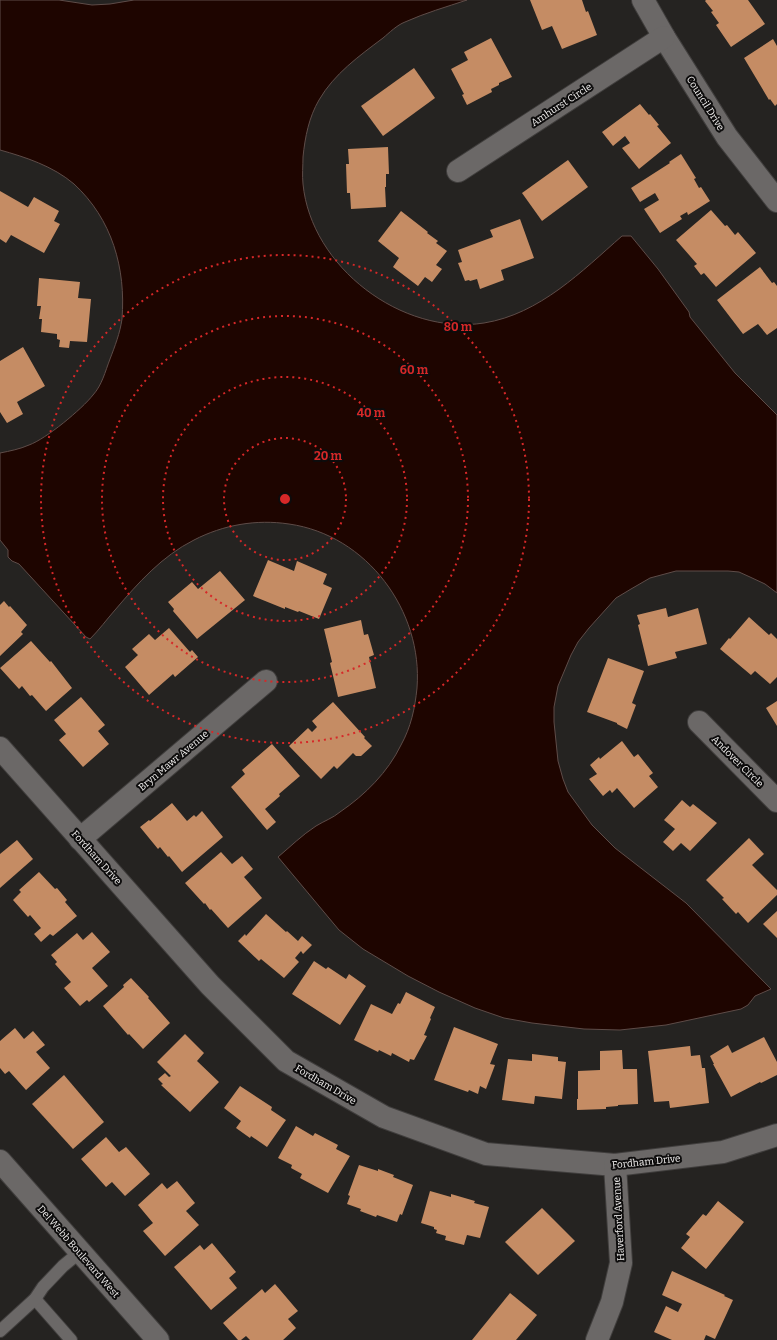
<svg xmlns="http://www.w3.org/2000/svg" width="777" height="1340" font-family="Bitter,serif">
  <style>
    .water { fill: #1e0500; stroke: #5e4c48 }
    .building { fill: #c58c64 }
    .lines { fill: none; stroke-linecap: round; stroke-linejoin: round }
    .lane-casing { stroke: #403e3d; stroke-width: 14 }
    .street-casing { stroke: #403e3d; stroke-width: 24 }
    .secondary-casing { stroke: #403e3d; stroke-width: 24 }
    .lane { stroke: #6b6867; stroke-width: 12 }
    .street { stroke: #6b6867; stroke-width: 22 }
    .secondary { stroke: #6b6867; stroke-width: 22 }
    .ring { fill: none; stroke: #d62828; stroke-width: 2; stroke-dasharray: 2 4 }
    .labels { text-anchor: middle; stroke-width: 4; stroke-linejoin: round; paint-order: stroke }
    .street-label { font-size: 10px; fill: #f3f1f0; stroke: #0d0c0c }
    .centre { fill: #d62828; stroke: #0d0c0c; stroke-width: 2 }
    .ring-label { font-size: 12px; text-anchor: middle; font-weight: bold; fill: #d62828; stroke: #0d0c0c; stroke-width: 4; stroke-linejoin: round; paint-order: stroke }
  </style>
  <rect width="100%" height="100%" fill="#252321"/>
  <path class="water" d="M0 0H59L92 5 110 4 134 0H467C446 7 425 13 405 22 397 25 389 33 383 38 359 56 334 74 319 100 309 117 305 137 303 157 303 166 302 175 303 184 311 267 402 336 484 323 540 314 582 271 622 236H631L658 269 689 312 690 317 735 373 777 415V593L765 584 750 577 739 572 728 571H676L650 578 631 589 616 598 589 628 578 642 571 655 558 686 554 707V722L558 761 563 779 568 792 592 825 615 848 686 903 771 989 755 996 748 1005 741 1009 666 1025 620 1030 584 1029 532 1023 504 1018 475 1008 439 992 408 976 363 949 339 930 278 857C290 847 302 835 316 826 324 821 333 818 340 812 365 795 388 772 401 745 411 727 415 708 417 688 423 611 367 535 289 524 256 519 223 525 194 540 162 556 138 583 115 610 107 619 99 630 90 639L86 637 19 564 12 561 8 557V550L0 540V453C10 451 20 449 29 445 46 439 82 409 93 395 102 385 105 372 110 359 115 346 120 333 122 319 126 268 112 219 74 184 53 166 25 157 0 150Z"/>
  <g class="building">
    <polygon points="530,0 582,0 586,12 588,11 597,35 562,49 552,26 542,30"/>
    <polygon points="706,0 748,0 765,24 731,47 716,25 719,23 711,12 713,11 705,1"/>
    <polygon points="491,38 512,77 499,83 499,85 491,89 492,92 467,105 462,95 464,94 451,69 468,60 464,52"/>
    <polygon points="773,39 777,46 777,104 775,106 770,99 769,100 744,58"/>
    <polygon points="414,68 435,98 383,136 361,106"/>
    <polygon points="640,104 649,115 650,114 659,125 657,126 671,143 639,169 622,148 630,143 625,136 613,146 602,132"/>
    <polygon points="388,147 389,174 386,174 386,187 385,187 386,207 351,209 350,193 347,193 346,164 349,164 348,149"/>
    <polygon points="681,154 696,178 694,179 699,188 701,187 710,201 688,215 687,212 680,216 682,219 660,233 644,209 659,200 655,193 640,202 631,188 670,163 669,162"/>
    <polygon points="568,160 588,187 542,221 522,193"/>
    <polygon points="0,191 28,207 34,197 59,211 54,221 60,224 44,253 11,235 6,243 0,239"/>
    <polygon points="711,210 725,226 727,225 735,235 738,232 756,253 716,287 704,273 701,275 694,266 697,264 676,240"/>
    <polygon points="401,211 428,232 427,233 438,241 436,243 447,251 436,265 442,269 432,282 425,277 418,286 393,267 399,258 378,241"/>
    <polygon points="520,219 534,258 501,270 504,280 480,289 477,279 470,281 469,280 465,281 458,263 462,262 458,250 493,237 490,230"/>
    <polygon points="760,267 772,283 774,282 777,286 777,328 767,335 758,324 743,334 717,300"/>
    <polygon points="39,278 80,282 78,298 91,299 87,342 70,341 69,348 59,347 60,340 57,339 57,334 41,332 42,319 39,319 41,306 37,306"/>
    <polygon points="23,347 45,386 17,402 23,414 7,423 0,412 0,361"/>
    <polygon points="268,560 294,571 297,561 327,574 323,584 332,588 319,619 299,611 298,612 285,607 285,609 253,596"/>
    <polygon points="220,571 245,600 197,639 173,611 174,609 168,602 192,582 198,589"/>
    <polygon points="4,601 9,607 10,606 27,625 21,632 23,634 0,656 0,605"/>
    <polygon points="666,608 668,617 698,608 707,644 675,652 677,658 648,666 638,625 640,624 637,615"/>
    <polygon points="749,617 769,635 771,633 777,639 777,677 770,684 755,671 751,675 720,649 729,638 730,639"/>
    <polygon points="361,620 364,635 368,634 374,655 369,657 376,688 338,697 330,663 332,662 324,629"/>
    <polygon points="169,628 190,652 192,650 198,657 175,677 173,674 149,695 125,667 138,655 132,649 149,634 155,640"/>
    <polygon points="31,641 50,662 51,661 72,688 46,711 32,695 30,696 22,686 19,689 0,668"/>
    <polygon points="608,658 644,671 632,703 636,705 627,729 617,724 617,723 587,712"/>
    <polygon points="81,697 105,725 98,731 109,744 83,767 59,740 66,734 54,720"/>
    <polygon points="777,701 777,726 766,708"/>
    <polygon points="333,702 365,737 364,738 372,746 361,756 356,756 353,753 337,769 334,766 321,779 289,746 308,728 312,732 317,727 312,721"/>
    <polygon points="622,741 634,757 638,754 653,773 649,776 658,787 634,808 617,788 612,793 610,790 603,796 589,779 597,774 590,765 599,757 600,759"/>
    <polygon points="272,744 300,776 279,794 280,796 265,809 276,822 267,830 231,787 245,774 242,770"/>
    <polygon points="682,800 690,807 693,804 717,823 690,851 681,843 673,851 663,842 675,829 664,820"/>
    <polygon points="172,803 187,821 194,815 196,817 202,811 223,837 182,872 169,856 168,857 160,847 158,849 140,827 149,820 150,821"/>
    <polygon points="749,838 764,854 752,865 777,890 777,895 748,923 738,912 736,914 722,899 724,898 706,880"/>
    <polygon points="17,840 33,859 0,888 0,854"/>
    <polygon points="221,852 232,864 242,856 253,869 244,877 262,898 228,928 211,909 210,910 205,903 204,904 185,883"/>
    <polygon points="39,872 55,889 57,888 67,900 65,902 77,916 53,936 50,934 41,942 34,934 41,928 30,915 28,917 13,900 21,892 19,890"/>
    <polygon points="777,911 777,938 763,924"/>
    <polygon points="266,914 286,932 287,931 298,941 302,936 312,945 303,954 301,951 295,958 299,962 284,978 261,959 259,961 238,941 245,934 246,936"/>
    <polygon points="92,932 110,952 92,968 108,986 89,1002 87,1000 80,1006 64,988 71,982 55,964 57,962 51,955 77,933 83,940"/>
    <polygon points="314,961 326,969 328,967 346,979 349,974 366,986 340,1025 292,994"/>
    <polygon points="131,978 149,997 148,998 170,1023 143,1049 129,1034 128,1035 103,1006 124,987 123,985"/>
    <polygon points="406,992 435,1007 430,1018 431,1019 424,1035 427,1036 414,1060 410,1059 409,1062 392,1053 391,1056 379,1050 378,1052 354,1040 371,1004 392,1014 398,1003 400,1004"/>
    <polygon points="454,1027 498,1044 490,1064 495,1065 486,1089 480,1086 478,1094 469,1090 468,1092 434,1080"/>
    <polygon points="15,1028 24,1039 33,1031 45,1045 36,1052 50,1068 26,1090 9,1071 5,1074 0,1068 0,1041"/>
    <polygon points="185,1034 204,1053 197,1061 219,1082 190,1112 161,1085 163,1084 158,1079 165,1073 169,1077 171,1076 157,1062"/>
    <polygon points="764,1037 777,1062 777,1075 761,1083 760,1082 731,1097 713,1064 714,1064 710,1056 728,1045 732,1053"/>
    <polygon points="690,1046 691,1056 700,1055 702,1068 705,1068 709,1103 670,1108 669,1101 654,1102 648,1051"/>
    <polygon points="622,1050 623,1069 637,1069 638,1104 618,1105 618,1106 606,1107 606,1109 577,1110 577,1099 578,1099 578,1071 600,1070 600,1051"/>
    <polygon points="532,1054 558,1057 558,1061 566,1062 562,1099 535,1096 534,1104 502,1100 508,1059 532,1061"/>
    <polygon points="64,1075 104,1122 73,1149 32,1104"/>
    <polygon points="240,1086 272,1107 271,1110 286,1120 267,1147 251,1136 250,1138 236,1128 241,1121 224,1108"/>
    <polygon points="296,1126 313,1136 315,1133 338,1145 336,1149 350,1156 328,1193 300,1178 302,1174 291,1168 292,1165 278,1158"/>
    <polygon points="106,1137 119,1152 126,1147 150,1174 125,1196 112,1182 106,1187 81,1159"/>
    <polygon points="359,1165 378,1171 378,1169 394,1175 393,1177 413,1185 402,1215 400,1214 397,1222 377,1215 376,1217 360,1211 361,1209 347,1204 350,1196 348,1195"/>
    <polygon points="177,1181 195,1203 186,1211 199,1225 165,1256 143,1231 153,1223 138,1205 162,1183 167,1189"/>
    <polygon points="430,1191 451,1197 451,1194 475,1201 474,1203 489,1207 480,1238 467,1235 464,1245 445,1240 446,1236 436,1233 437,1230 434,1229 434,1227 421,1223"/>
    <polygon points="718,1201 744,1222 706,1269 681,1248 690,1237 686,1234 703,1214 706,1216"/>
    <polygon points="542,1208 575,1241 538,1275 505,1242"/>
    <polygon points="212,1243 236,1272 229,1278 237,1288 211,1310 174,1267 200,1245 204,1250"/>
    <polygon points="672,1271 725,1295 724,1296 733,1300 715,1339 706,1335 704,1340 672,1340 654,1332 666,1306 678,1312 682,1304 662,1295"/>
    <polygon points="275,1284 298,1311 288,1319 296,1328 283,1340 250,1340 246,1336 241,1340 238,1340 223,1323 262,1289 265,1293"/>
    <polygon points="510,1293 537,1315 516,1340 472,1340"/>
  </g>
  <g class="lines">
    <defs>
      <g id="lane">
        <polyline points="35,1299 71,1340"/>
        <polyline points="0,1331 35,1299 43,1287 63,1266 80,1252"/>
      </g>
      <g id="street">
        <polyline points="643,0 664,37 727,137 777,201"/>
        <polyline points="458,171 664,37"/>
        <polyline points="699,722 777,801"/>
        <polyline points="0,748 210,985 286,1061 384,1117 486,1154 615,1165 723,1152 777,1135"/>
        <polyline points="80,839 266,681"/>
        <polyline points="597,1340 612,1302 621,1263 615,1165"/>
      </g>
      <polyline id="secondary" points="0,1161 158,1340"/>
    </defs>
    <use href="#lane" class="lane-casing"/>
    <use href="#street" class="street-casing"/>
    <use href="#secondary" class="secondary-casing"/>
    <use href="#lane" class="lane"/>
    <use href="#street" class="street"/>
    <use href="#secondary" class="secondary"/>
  </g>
  <g class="ring">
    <circle cx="285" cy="499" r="61"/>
    <circle cx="285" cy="499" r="122"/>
    <circle cx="285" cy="499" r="183"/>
    <circle cx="285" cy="499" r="244"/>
  </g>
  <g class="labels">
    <g class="street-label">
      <text transform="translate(706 103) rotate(58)" y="4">Council Drive</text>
      <text transform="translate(561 104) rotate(-33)" y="4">Amhurst Circle</text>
      <text transform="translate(173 760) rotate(-40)" y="4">Bryn Mawr Avenue</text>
      <text transform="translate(738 761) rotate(45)" y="4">Andover Circle</text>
      <text transform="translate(97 857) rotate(48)" y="4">Fordham Drive</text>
      <text transform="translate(326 1084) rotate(30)" y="4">Fordham Drive</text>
      <text transform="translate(646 1161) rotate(-6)" y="4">Fordham Drive</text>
      <text transform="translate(618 1219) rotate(-93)" y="4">Haverford Avenue</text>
      <text transform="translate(79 1251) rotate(49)" y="4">Del Webb Boulevard West</text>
    </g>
  </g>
  <circle cx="285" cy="499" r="6" class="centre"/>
  <g class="ring-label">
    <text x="458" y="331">80 m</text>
    <text x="414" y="374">60 m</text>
    <text x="371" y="417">40 m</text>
    <text x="328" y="460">20 m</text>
  </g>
</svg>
